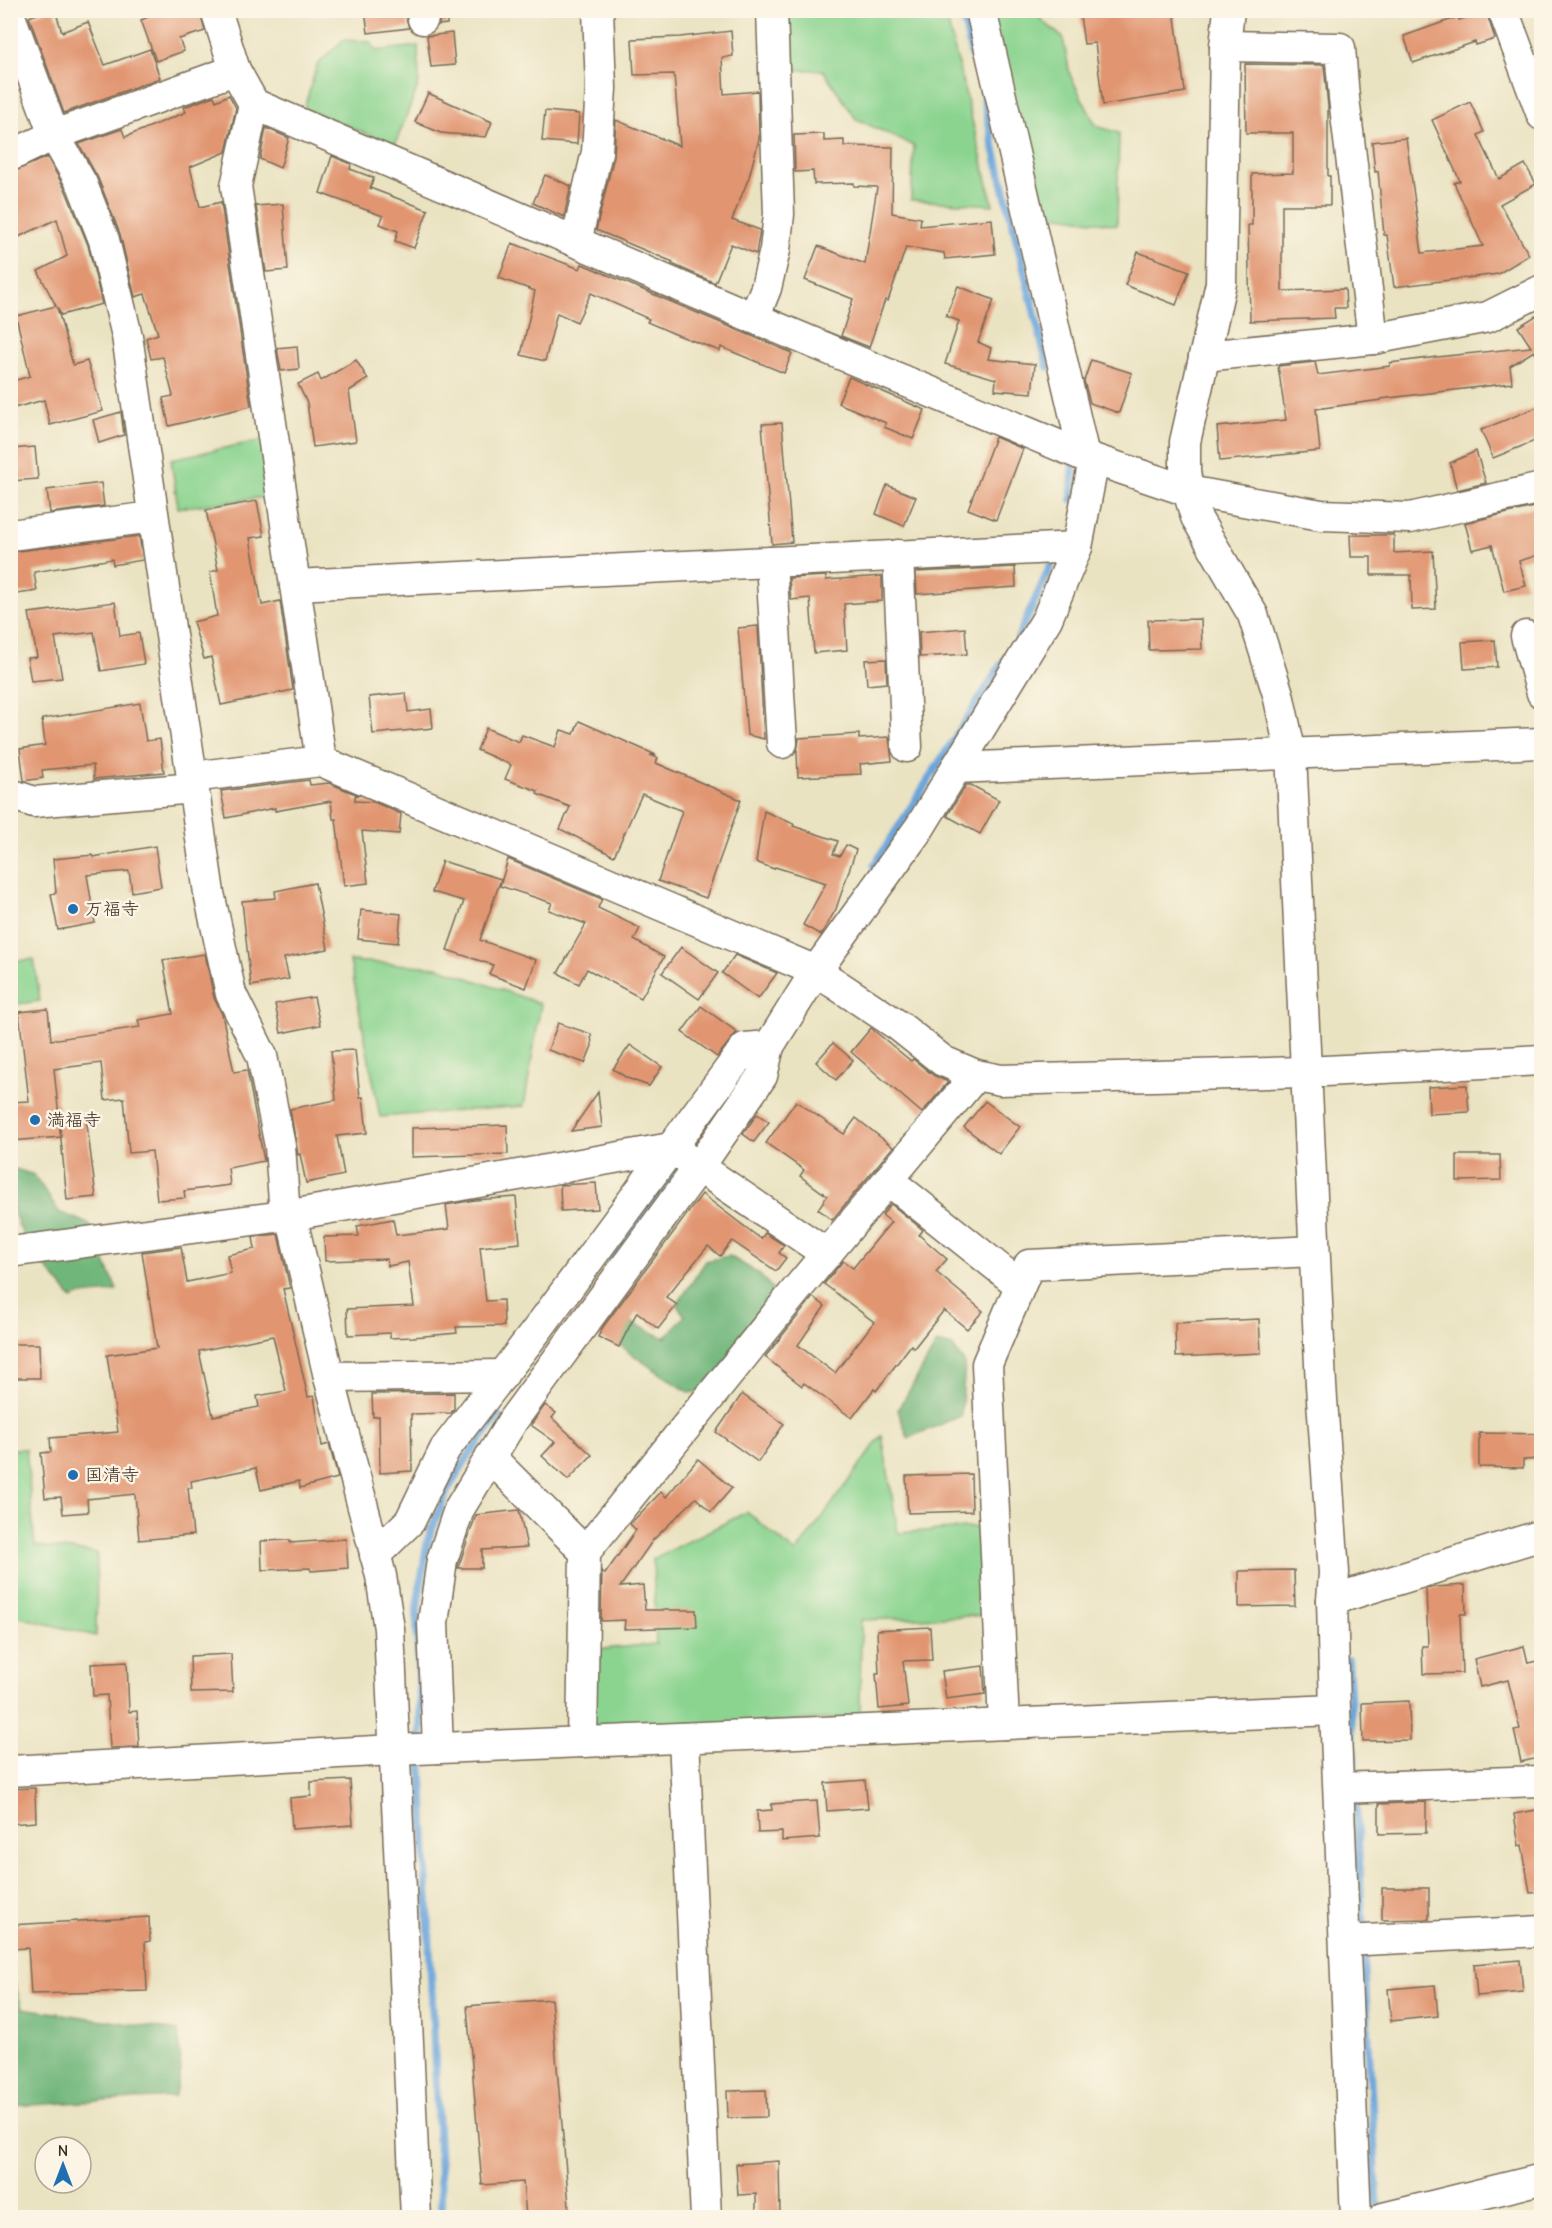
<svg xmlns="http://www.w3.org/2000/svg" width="1552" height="2228" font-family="'Comic Neue','Klee One',sans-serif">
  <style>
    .green { fill: #8bd490; stroke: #637f57; stroke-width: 1.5 }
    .forest { fill: #70b67a; stroke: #56704c; stroke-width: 1.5 }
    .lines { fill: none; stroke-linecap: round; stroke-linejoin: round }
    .stream { stroke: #6ba5db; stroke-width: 8 }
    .building { fill: #e19571; fill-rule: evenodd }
    .minor-casing { stroke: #786b57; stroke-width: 33 }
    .minor { stroke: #fff; stroke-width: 30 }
    .poi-dot { fill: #1f6fb2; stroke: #fcf5e5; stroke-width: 2 }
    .labels { text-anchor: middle; stroke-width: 5; stroke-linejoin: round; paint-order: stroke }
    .poi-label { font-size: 18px; fill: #3b2a1e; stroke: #fcf5e5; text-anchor: start }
  </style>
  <rect width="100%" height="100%" fill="#fcf5e5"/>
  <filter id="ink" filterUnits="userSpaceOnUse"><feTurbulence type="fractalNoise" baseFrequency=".0167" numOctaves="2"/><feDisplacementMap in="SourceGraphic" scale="12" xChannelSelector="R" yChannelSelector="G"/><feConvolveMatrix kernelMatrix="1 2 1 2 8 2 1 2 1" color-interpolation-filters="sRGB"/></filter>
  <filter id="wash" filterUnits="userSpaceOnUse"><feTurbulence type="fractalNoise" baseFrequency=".008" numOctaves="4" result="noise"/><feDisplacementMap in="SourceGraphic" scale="24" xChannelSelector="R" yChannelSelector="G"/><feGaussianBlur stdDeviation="1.35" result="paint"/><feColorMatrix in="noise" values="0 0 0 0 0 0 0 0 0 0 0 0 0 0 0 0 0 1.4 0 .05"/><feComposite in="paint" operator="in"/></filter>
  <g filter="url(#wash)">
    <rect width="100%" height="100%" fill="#eae3c2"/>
    <g class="green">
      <polygon points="788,11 945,11 993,205 911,200 914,146 856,119 823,70 793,70"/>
      <polygon points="983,11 1031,11 1063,38 1070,75 1096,126 1119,133 1117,225 1041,213"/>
      <polygon points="343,40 371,42 376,51 418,46 419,83 395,145 304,109 317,65"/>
      <polygon points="264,440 274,496 178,508 171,459"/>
      <polygon points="34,959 40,1001 11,1005 11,962"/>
      <polygon points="350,961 438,967 541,1004 524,1106 380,1117"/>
      <polygon points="882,1435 898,1533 994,1526 999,1615 861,1620 860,1717 582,1734 583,1651 656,1644 653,1559 747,1512 796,1553"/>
      <polygon points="11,1449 26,1449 35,1546 97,1553 96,1636 11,1615"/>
    </g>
    <g class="forest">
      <path d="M15 1169 34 1175 59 1212 89 1224 117 1290C102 1296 86 1291 72 1299 47 1267 11 1234 11 1191 11 1183 9 1176 15 1169Z"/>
      <polygon points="729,1256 758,1273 772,1288 772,1306 717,1388 690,1393 631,1354 596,1324 628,1321 665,1338 685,1316 677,1305 706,1261"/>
      <polygon points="937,1343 953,1347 965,1364 961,1416 908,1438 898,1410"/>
      <polygon points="11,1981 14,1981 22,2008 178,2031 181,2071 174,2097 11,2106"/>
    </g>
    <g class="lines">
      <g class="stream">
        <polyline points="962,10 972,55 979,70 993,143 1048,367"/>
        <polyline points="1072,499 1073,460"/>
        <polyline points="1018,638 1055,556"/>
        <polyline points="874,866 1005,659"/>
        <polyline points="610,1263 680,1163"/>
        <polyline points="1348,1660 1355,1780"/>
        <polyline points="421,1743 417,1608 428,1539 448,1489 471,1451 499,1416"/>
        <polyline points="421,1755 442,2218"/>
        <polyline points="1355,1792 1363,1933"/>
        <polyline points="1363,1945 1378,2214"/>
      </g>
    </g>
    <g id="blocks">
      <g class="building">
        <polygon points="48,10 55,10 62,32 88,22 105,65 150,49 160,78 64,113 29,17"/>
        <polygon points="166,10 199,10 205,31 179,39 184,51 156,61 141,20"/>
        <polygon points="365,10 404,10 409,28 368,33"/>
        <polygon points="439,10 447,10 447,24 439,25"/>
        <polygon points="1122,10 1174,10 1185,92 1103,105 1095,43 1084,44 1080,16"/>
        <polygon points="1486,11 1495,39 1476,45 1475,42 1413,63 1404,36 1458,17 1459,20"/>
        <polygon points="731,31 733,56 722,58 724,94 758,91 759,139 749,177 732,220 760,230 756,254 731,244 715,283 672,264 673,262 596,230 614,156 616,120 680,146 674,74 634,75 632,39 680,37"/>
        <polygon points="452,33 455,65 431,67 427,36"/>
        <polygon points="1245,64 1324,65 1328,106 1328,176 1330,176 1330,205 1282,205 1282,291 1345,289 1346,308 1334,308 1335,318 1250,321 1248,225 1252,225 1252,174 1293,173 1293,133 1246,133"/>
        <polygon points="428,93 492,122 486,137 441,133 415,122"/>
        <polygon points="229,95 236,108 226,152 190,167 200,207 221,202 251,406 169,426 163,398 173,396 163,357 151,359 146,338 158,334 145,294 135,297 120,234 98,178 79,144 122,129 125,137 186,112 184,107 214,96 216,101"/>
        <polygon points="1470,102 1484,132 1478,135 1499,179 1525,164 1536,184 1500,204 1529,255 1498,274 1394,287 1387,235 1384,235 1378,171 1375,172 1372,142 1406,138 1422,253 1483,246 1454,183 1460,181 1432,120"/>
        <polygon points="545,111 579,114 577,144 542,141"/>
        <polygon points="266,128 289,138 280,168 260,159"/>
        <polygon points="824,134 824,141 844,140 844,146 893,147 892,213 921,218 920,226 992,219 995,254 945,259 944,253 906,247 888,301 885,300 869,347 841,336 853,299 805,280 818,246 865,264 877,187 854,186 854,183 814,184 813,171 795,172 794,135"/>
        <polygon points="332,156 351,164 350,169 374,178 370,188 428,210 414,248 395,241 398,231 380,224 383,216 320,193"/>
        <polygon points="47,157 66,191 88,245 102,304 61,315 57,307 73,365 87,361 103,411 50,425 44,400 10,409 10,382 30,376 16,316 56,306 38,271 67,256 57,219 10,241 10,173"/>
        <polygon points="545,175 571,186 564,217 533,203"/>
        <polygon points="283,204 288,270 266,272 256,206"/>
        <polygon points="512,243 580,269 582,264 792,353 784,373 721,347 720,351 675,334 647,322 649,319 591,293 577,322 557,313 545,361 521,355 535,291 499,278"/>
        <polygon points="1138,252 1189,271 1176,305 1125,285"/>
        <polygon points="958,286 994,300 978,342 991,348 988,359 1035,364 1032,393 995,390 996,379 945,364 959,321 946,316"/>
        <polygon points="1542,312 1542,363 1534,351 1510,366 1512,383 1381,399 1381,400 1316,409 1320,451 1220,461 1217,427 1286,420 1278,366 1315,362 1318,375 1390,366 1390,363 1437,357 1531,347 1518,327"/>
        <polygon points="297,346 299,369 281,371 277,348"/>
        <polygon points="356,360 368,379 349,391 356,441 313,447 307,403 298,384 318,374 321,381"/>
        <polygon points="1091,360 1132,373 1119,413 1090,403 1084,381"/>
        <polygon points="849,377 925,410 913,439 884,427 886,423 838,403"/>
        <polygon points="1542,405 1542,438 1493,458 1481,430"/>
        <polygon points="121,412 124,435 99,443 93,420"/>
        <polygon points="782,423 792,542 772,544 762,424"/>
        <polygon points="995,437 1023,449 996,520 968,509"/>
        <polygon points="35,447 38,479 10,481 10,449"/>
        <polygon points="1476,451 1486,483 1457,490 1450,463"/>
        <polygon points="101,483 104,506 50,513 47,490"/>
        <polygon points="887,485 916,497 904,526 876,514"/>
        <polygon points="257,501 264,536 250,538 262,605 280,601 293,690 221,705 211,657 204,659 193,622 217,616 210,572 218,570 206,510"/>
        <polygon points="1534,507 1542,532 1542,554 1519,561 1526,586 1504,591 1492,545 1472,550 1465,523"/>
        <polygon points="1350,535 1394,535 1394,553 1433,551 1436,609 1412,610 1411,575 1371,575 1371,557 1351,557"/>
        <polygon points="139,536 143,560 113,565 112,559 34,572 37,591 10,595 10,552"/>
        <polygon points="1015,567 1016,587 917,594 916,572"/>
        <polygon points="826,576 826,580 882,576 882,601 844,604 847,650 814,653 810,598 791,600 789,578"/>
        <polygon points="115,602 120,636 139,633 144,664 101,671 94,632 55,637 62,678 31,681 27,658 37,657 29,613"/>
        <polygon points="1201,619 1202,649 1149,650 1148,620"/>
        <polygon points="758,626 764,739 747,735 738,628"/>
        <polygon points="965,628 967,654 920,657 919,632"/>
        <polygon points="1495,640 1497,667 1464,669 1462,642"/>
        <polygon points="886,659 887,683 867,685 865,660"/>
        <polygon points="406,693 408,712 431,709 433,728 373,734 369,697"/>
        <polygon points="140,703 146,741 160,739 164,772 94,779 93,765 42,770 43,778 24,781 20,749 45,745 42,719"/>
        <polygon points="579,721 656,755 650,755 658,758 656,763 741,800 706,898 658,881 682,811 642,794 614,856 560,829 570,807 537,794 538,791 505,779 511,765 477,750 486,728 519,742 522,735 555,747 561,730 574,734"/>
        <polygon points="859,734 859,739 889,737 892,761 860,764 861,774 798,777 797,752 799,738"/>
        <polygon points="309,780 310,785 329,783 358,795 355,796 355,801 374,802 401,814 399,834 362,831 368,883 344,886 336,819 333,819 331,801 275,811 275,808 226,818 221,791"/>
        <polygon points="966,785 971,785 999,800 980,834 947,816"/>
        <polygon points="764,811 794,824 793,826 838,841 833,854 840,856 846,845 856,850 836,909 821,935 803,925 826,883 775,867 774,869 756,862"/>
        <polygon points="155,846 161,887 132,892 129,871 87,875 95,923 58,930 51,894 56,893 53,859 93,855 93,857"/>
        <polygon points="508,859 602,899 598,908 640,928 634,940 664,957 641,998 587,969 579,984 558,973 586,924 549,910 552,903 500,886"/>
        <polygon points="442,861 501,879 480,940 536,960 526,988 489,974 493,965 447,950 464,901 432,892"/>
        <polygon points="315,883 328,949 284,958 289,979 251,986 242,901 276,898 275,891"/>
        <polygon points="361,910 401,914 398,943 358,939"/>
        <polygon points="681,947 718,973 699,999 662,973"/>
        <polygon points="205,954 214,998 222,1014 234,1072 247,1070 264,1161 228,1168 230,1185 184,1191 185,1198 157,1200 152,1151 129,1153 124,1098 105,1100 101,1063 54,1069 61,1137 10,1141 10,1102 29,1101 19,1012 48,1009 51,1040 140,1027 138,1020 173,1014 163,960"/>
        <polygon points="735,955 777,973 758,999 722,973"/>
        <polygon points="314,997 320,1025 281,1033 275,1004"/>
        <polygon points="701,1006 737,1032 717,1057 682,1032"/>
        <polygon points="558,1023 591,1034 592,1046 585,1063 548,1050"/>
        <polygon points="871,1028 911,1061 913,1059 933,1075 948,1082 922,1113 851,1052"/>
        <polygon points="833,1043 853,1060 836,1080 816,1062"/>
        <polygon points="630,1045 662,1067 649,1086 627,1078 613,1069"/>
        <polygon points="355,1050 360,1097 363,1097 367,1133 337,1136 344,1175 306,1183 300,1154 298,1155 290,1109 336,1100 331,1051"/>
        <polygon points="1467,1085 1469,1112 1429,1114 1428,1087"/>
        <polygon points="598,1092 602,1127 571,1131"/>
        <polygon points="796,1101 844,1134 856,1118 893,1147 832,1220 818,1209 827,1196 800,1176 804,1170 766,1143"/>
        <polygon points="985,1101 1020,1127 999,1154 964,1127"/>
        <polygon points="757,1114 769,1122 754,1142 743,1134"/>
        <polygon points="86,1116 96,1197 67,1200 59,1119"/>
        <polygon points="507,1125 508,1154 412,1157 412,1128"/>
        <polygon points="1457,1155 1500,1155 1501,1180 1457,1181"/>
        <polygon points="596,1183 598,1209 561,1211 560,1185"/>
        <polygon points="702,1194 761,1239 765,1233 784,1245 779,1253 786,1258 776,1271 732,1241 720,1256 708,1246 666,1297 677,1305 658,1329 637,1312 619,1347 598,1337 603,1327"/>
        <polygon points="516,1197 520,1243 480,1247 486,1301 503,1300 504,1326 456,1327 457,1333 413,1337 390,1338 390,1333 348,1335 347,1309 414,1306 408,1262 388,1266 387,1259 325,1261 324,1237 359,1236 357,1226 393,1219 396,1235 449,1229 446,1205 475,1200"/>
        <polygon points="891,1204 923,1230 919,1235 947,1259 936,1272 983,1311 967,1329 944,1310 914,1348 911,1345 876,1391 874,1389 852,1418 804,1383 802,1386 765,1357 813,1297 825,1306 798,1345 835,1373 874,1322 824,1284 843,1261 853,1268 891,1222 882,1215"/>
        <path d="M278 1234 290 1288 283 1289 308 1397 314 1396 322 1446 329 1444 338 1478 300 1488 299 1481 261 1490 256 1468 191 1481 192 1488H188L193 1535 139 1540 135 1494 87 1499 88 1512 63 1514 61 1497 45 1498 41 1453 51 1452 50 1438 118 1432 107 1355 157 1348 142 1252 181 1247 187 1282 231 1273 227 1255 255 1249 253 1237ZM273 1336 286 1391 257 1396 259 1407 213 1416 199 1351Z"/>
        <polygon points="1259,1319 1261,1353 1176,1357 1175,1323"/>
        <polygon points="10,1344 39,1344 40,1378 10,1378"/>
        <polygon points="454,1393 454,1409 451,1413 411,1414 412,1471 380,1473 379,1416 373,1417 372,1394"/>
        <polygon points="742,1394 784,1424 758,1462 716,1432"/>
        <polygon points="545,1405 556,1413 552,1418 592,1455 568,1480 542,1456 555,1442 531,1425"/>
        <polygon points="1479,1433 1542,1434 1542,1459 1523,1460 1523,1468 1479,1467"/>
        <polygon points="698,1459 732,1488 711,1512 696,1498 653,1540 620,1587 643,1585 645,1610 696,1610 697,1627 624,1629 625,1620 601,1621 602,1571 605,1574 636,1530 630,1524 661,1492 666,1497"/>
        <polygon points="971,1474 972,1511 908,1513 906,1476"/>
        <polygon points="519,1510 527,1547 482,1550 482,1568 458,1568 476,1515"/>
        <polygon points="346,1539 348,1568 311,1571 310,1568 262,1570 261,1541 290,1540 290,1543"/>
        <polygon points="1294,1570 1295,1606 1239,1607 1239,1571"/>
        <polygon points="1465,1585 1466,1614 1460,1614 1462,1673 1423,1674 1422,1646 1428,1646 1426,1589 1434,1587"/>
        <polygon points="930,1627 932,1660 903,1661 908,1706 879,1709 876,1674 879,1674 877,1630"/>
        <polygon points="1524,1646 1528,1663 1542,1660 1542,1757 1521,1762 1514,1730 1520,1729 1508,1680 1480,1687 1474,1659"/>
        <polygon points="231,1654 233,1692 191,1693 190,1656"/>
        <polygon points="127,1662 129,1712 137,1711 139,1747 110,1748 107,1695 93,1696 91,1664"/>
        <polygon points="983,1666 985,1694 946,1699 942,1671"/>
        <polygon points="1409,1701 1410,1740 1363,1741 1362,1703"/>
        <polygon points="350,1780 353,1825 292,1829 290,1798 311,1796 311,1782"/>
        <polygon points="865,1780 868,1808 827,1811 825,1783"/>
        <polygon points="35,1788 36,1822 10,1824 10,1789"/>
        <polygon points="817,1801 820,1838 782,1841 782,1832 758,1833 757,1811 772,1810 771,1804"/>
        <polygon points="1426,1802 1426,1833 1379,1834 1379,1804"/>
        <polygon points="1542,1809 1542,1892 1530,1893 1522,1845 1519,1846 1514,1814"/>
        <polygon points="1382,1888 1429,1888 1429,1919 1382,1920"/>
        <polygon points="149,1917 150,1941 145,1942 147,1991 31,1994 28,1948 10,1949 10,1925"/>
        <polygon points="1520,1960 1523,1992 1477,1996 1474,1964"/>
        <polygon points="1435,1985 1438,2016 1391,2021 1388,1989"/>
        <polygon points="551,1999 570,2217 526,2217 523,2182 482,2185 467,2006"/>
        <polygon points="766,2090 767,2117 728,2118 727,2091"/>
        <polygon points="779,2161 780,2217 756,2217 756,2194 738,2195 736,2164"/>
      </g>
    </g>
  </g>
  <g filter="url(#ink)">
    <use href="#blocks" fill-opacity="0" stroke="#786b57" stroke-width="1.5"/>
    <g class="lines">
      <defs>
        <g id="minor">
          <polyline points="216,10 235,70"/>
          <polyline points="421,10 423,19"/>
          <polyline points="981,10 1084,456"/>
          <polyline points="1229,10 1225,46 1221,283 1185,442 1185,471 1188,491 1196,517 1253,615 1278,694 1291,754 1321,1385 1334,1573 1332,1600 1335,1710 1356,2218"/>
          <polyline points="1503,10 1542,115"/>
          <polyline points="10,16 54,135 82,184 104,240 127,336 209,893 231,994 262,1056 280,1146 285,1216"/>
          <polyline points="1225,46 1340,48 1344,98 1373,339"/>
          <polyline points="254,104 236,186 321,761"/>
          <polyline points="10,156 54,135 235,70 254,104 754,318 1084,456 1188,491 1321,515 1410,518 1542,488"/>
          <polyline points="576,242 597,152 601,88 598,10"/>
          <polyline points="754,318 766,288 775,250 779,214 772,10"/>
          <polyline points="1204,356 1373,339 1488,317 1542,290"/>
          <polyline points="10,535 153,517"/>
          <polyline points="898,555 907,747"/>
          <polyline points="771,562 782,743"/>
          <polyline points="295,585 1077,547"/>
          <polyline points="1526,636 1542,693"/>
          <polyline points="956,768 1542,743"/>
          <polyline points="192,777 321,761 816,971 899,1026 943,1061 976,1075 1001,1080 1305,1072 1542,1060"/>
          <polyline points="10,794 34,802 194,788"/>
          <polyline points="888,1180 1020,1285"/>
          <polyline points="291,1215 329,1377 381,1576 389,1629 416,2218"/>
          <polyline points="10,1252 291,1215 671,1148 827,1254"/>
          <polyline points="329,1377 503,1375"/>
          <polyline points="490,1457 585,1552"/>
          <polyline points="375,1555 410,1521 445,1449 537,1330 745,1048 769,1046 816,971 920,827 1047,619 1077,547 1094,460"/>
          <polyline points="1332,1600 1542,1535"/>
          <polyline points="1004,1724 987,1364 1029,1265 1314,1251"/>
          <polyline points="684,1738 706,2218"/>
          <polyline points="582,1742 585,1552 793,1294 976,1075"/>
          <polyline points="438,1748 433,1623 442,1560 459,1509 513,1420 699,1167 762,1076 769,1046"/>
          <polyline points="10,1771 394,1750 1335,1710"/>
          <polyline points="1339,1788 1542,1781"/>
          <polyline points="1345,1941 1542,1931"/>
          <polyline points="1383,2218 1542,2179"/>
        </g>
      </defs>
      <use href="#minor" class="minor-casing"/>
      <use href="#minor" class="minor"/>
    </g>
  </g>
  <g class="poi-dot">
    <circle cx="73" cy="909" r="6"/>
    <circle cx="35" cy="1120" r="6"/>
    <circle cx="73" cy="1475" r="6"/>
  </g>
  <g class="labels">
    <g class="poi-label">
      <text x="85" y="915">万福寺</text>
      <text x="47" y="1126">満福寺</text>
      <text x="85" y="1481">国清寺</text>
    </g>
  </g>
  <rect width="1552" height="2228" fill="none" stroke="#fcf5e5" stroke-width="36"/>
  <g transform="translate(63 2165)"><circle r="28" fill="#fcf5e5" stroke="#afa495" stroke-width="1.5"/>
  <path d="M0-4.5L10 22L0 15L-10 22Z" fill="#1f6fb2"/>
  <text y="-9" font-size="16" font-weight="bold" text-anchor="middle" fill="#3b2a1e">N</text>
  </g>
</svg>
